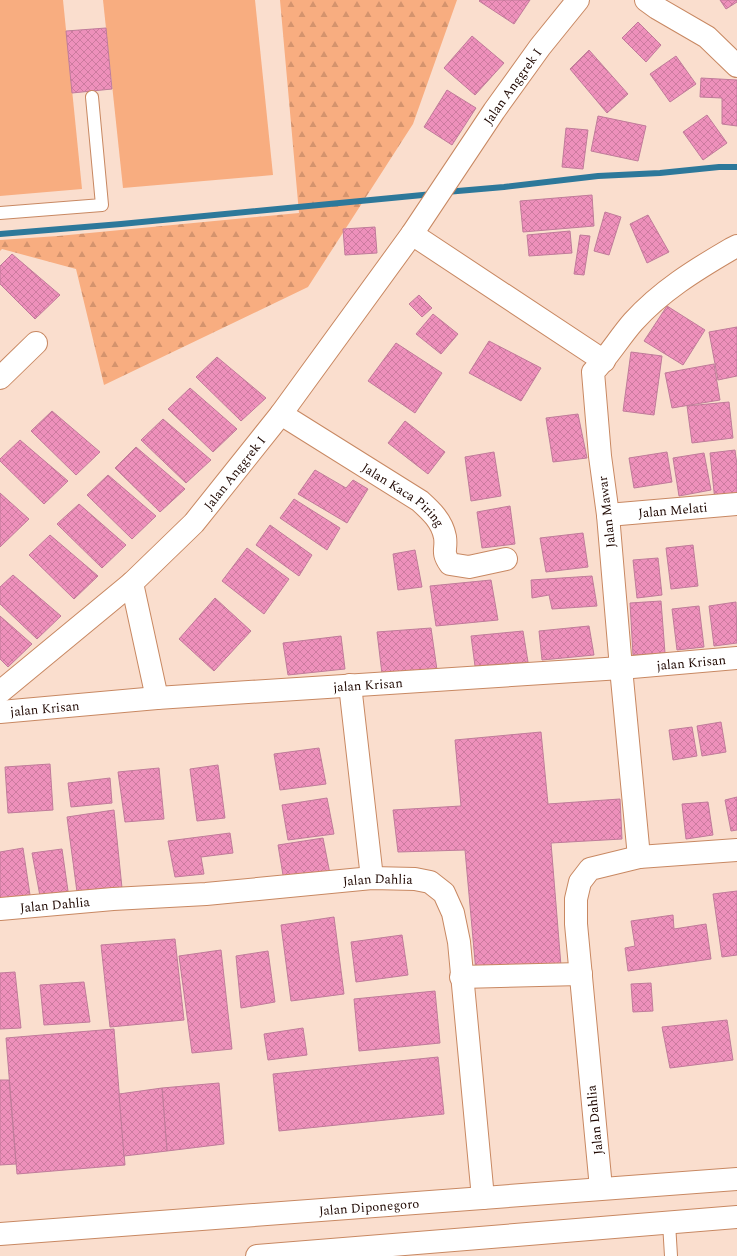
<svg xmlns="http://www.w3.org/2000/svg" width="737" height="1256" font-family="Spectral,serif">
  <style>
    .forest { fill: url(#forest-firs) }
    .garden { fill: #f8ad80 }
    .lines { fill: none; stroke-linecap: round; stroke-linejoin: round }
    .stream { stroke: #2d789a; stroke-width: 6 }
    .building { fill: url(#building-cross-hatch); stroke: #c07b9a }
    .service-casing { stroke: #c88862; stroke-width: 14 }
    .minor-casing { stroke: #c88862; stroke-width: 24 }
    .secondary-casing { stroke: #c88862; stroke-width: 24 }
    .service { stroke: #fff; stroke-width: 12 }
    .minor { stroke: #fff; stroke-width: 22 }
    .secondary { stroke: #fff; stroke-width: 22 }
    .labels { text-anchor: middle; stroke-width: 3.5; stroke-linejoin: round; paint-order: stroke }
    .street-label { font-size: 13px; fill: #1e0700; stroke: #fff }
  </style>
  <defs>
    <pattern id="forest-firs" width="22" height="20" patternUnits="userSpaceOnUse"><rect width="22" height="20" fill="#f8ad80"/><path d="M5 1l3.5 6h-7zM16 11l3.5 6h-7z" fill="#d4936d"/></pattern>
    <pattern id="building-cross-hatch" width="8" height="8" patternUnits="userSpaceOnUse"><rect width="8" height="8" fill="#ee90bb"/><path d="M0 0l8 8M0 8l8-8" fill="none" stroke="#cc7b9f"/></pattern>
  </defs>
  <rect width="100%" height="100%" fill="#fadece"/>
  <polygon class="forest" points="280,0 457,0 413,124 308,287 104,385 76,269 2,249 0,251 0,240 58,236 299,213"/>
  <g class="garden">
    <polygon points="0,0 63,0 82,189 0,196"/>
    <polygon points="103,0 255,0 273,175 123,188"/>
  </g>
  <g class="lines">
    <g class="stream">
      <polyline points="446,192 504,187 598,176 660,173 719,167 737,167"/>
      <polyline points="0,234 121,224 433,194"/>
    </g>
  </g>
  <g class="building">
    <polygon points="480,0 530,0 514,24 479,1"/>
    <polygon points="720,0 737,0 737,2 726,9"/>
    <polygon points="638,22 661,45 646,62 622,38"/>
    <polygon points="106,28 112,89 72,93 66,31"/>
    <polygon points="472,36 504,63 475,95 444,68"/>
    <polygon points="589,50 628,94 607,113 570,69"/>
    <polygon points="676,56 696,84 670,102 650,74"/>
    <polygon points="701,78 737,80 737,126 722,124 722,98 700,97"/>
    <polygon points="447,90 476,108 452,145 424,127"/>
    <polygon points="707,115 727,143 703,160 683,132"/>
    <polygon points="598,116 646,126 638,161 591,151"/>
    <polygon points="566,128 588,130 583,169 562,167"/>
    <polygon points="592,195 594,226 523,232 520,201"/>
    <polygon points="605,212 621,217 609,255 594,251"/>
    <polygon points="648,215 669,252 647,263 630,224"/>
    <polygon points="375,227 377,253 345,255 343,229"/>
    <polygon points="570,231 572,253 529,256 527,235"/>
    <polygon points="580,235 590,236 584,275 574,274"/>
    <polygon points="12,254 60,295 35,319 0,284 0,266"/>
    <polygon points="419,295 432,308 422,317 409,304"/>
    <polygon points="667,306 705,330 683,365 644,341"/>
    <polygon points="433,314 458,334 441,354 416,334"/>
    <polygon points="737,327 737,376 718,380 709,332"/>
    <polygon points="489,341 541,368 521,401 469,373"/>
    <polygon points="396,343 442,373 415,413 368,381"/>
    <polygon points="631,352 662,356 654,415 623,411"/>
    <polygon points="217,357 266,398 241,421 196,377"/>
    <polygon points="714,364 720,400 672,408 665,373"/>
    <polygon points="190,388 237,429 213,452 168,409"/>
    <polygon points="729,402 733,438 692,443 687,406"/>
    <polygon points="52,411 100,452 76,475 31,431"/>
    <polygon points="578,414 587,458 553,462 546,418"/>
    <polygon points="163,419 211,460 186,483 141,440"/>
    <polygon points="405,421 445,452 428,474 388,443"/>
    <polygon points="20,440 68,481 44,504 0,461 0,459"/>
    <polygon points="136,447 185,489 160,512 115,468"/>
    <polygon points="735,450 737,465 737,498 715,501 710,453"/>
    <polygon points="494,452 501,496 471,501 465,457"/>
    <polygon points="667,452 672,482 634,488 629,458"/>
    <polygon points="704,453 711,490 679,496 673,458"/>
    <polygon points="315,470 346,488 353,480 368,489 347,523 298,494"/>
    <polygon points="108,475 156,516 132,539 87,495"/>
    <polygon points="0,493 29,519 0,547"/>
    <polygon points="294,499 340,528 327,550 280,518"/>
    <polygon points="79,504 126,545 102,568 57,524"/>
    <polygon points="510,506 515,544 482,548 477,512"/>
    <polygon points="270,525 312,555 299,576 256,545"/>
    <polygon points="583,533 588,567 546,572 540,538"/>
    <polygon points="50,535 98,576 74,599 29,555"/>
    <polygon points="693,545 698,586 671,589 666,548"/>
    <polygon points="247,548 289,579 264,614 222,581"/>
    <polygon points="415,550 422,587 398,590 393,554"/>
    <polygon points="658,558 662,595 637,598 633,560"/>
    <polygon points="13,575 61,616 37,639 0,604 0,587"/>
    <polygon points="592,576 597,606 552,609 549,595 532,598 531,580"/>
    <polygon points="491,580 498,620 436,626 430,586"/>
    <polygon points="215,598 251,631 214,671 179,639"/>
    <polygon points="661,601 665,653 633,655 630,603"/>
    <polygon points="736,602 737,643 714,646 709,606"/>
    <polygon points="699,606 704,647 677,650 672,609"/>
    <polygon points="0,616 32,644 8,667 0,659"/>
    <polygon points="589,626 594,655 542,660 539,631"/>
    <polygon points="431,628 437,670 382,674 377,632"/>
    <polygon points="523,631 528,662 475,666 471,636"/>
    <polygon points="341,636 345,669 288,675 283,643"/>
    <polygon points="721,722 726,752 702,756 697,726"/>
    <polygon points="692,727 697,756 673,760 669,730"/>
    <polygon points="541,732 548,804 620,799 622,839 551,843 561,966 476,972 465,850 398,852 393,810 461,806 455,740"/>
    <polygon points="319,748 326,784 280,790 274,754"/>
    <polygon points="50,764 53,810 8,813 5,767"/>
    <polygon points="218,765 225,818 197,821 190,769"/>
    <polygon points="159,768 164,819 125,822 118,772"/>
    <polygon points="110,778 112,803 71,807 68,783"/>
    <polygon points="737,797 737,830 731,831 725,800"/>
    <polygon points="327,798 334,834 288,840 282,805"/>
    <polygon points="708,802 713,835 686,839 682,804"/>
    <polygon points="114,810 122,888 77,892 67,817"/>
    <polygon points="230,833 233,853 201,857 204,874 175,877 168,841"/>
    <polygon points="323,838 330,874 284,881 278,845"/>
    <polygon points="23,848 30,895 0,899 0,852"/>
    <polygon points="62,849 68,891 40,896 32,853"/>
    <polygon points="737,891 737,955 722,957 713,894"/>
    <polygon points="673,915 674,929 706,924 711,959 628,971 625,948 635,946 631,921"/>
    <polygon points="334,917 344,994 291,1001 281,925"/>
    <polygon points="402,935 408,975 356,982 351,942"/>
    <polygon points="175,939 184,1020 110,1027 101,945"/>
    <polygon points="221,950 232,1049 192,1053 179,956"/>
    <polygon points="268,951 275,1002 241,1008 236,956"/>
    <polygon points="15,972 21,1028 0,1029 0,973"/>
    <polygon points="84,982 90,1022 44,1025 40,985"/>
    <polygon points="651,983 653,1011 633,1012 631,984"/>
    <polygon points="435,991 440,1043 359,1051 354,999"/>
    <polygon points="727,1020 733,1060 670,1068 662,1027"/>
    <polygon points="303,1028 307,1055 268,1060 264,1034"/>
    <polygon points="114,1029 125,1165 17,1174 6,1038"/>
    <polygon points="438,1057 444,1114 279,1131 273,1074"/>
    <polygon points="0,1080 9,1080 16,1164 0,1165"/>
    <polygon points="219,1083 224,1144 167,1151 162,1088"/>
    <polygon points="162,1088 167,1151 124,1156 119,1094"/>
  </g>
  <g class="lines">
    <defs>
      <g id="service">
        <polyline points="0,213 102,205 92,97"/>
        <polyline points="669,1223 671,1256"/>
      </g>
      <g id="minor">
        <polyline points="646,0 657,8 707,37 737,66"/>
        <polyline points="412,234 604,361"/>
        <polyline points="0,378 36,343"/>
        <path id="s1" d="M281 414 420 501C431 511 442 521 445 537 447 550 441 551 450 564L469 567 506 559"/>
        <path id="s2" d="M608 515 737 504"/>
        <polyline points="132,583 157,698"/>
        <polyline points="350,685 372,878"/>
        <path id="s3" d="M0 692 132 583 194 523 281 414 412 234 494 111 540 47 578 0"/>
        <path id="s4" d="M0 712 157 698 621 668 737 658"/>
        <path d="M639 857 621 668 608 515 600 456 593 372C608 357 619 338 633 322 661 291 695 270 731 249L737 246"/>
        <path id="s5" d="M0 909 113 899 206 894 372 878 415 879 430 882 444 893 453 913 459 942 483 1198"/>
        <polyline points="461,977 581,974"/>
        <polyline points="601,1188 576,924 576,899 580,882 590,869 639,857 737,850"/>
      </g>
      <g id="secondary">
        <path id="s6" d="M0 1234 737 1179"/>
        <polyline points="257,1256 737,1217"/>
      </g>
    </defs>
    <use href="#service" class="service-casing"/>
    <use href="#minor" class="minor-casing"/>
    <use href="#secondary" class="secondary-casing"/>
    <use href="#service" class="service"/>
    <use href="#minor" class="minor"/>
    <use href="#secondary" class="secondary"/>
  </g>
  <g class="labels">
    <g class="street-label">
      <text dy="5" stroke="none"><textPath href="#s3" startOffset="798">Jalan Anggrek I</textPath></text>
      <text dy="5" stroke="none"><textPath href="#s3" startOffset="322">Jalan Anggrek I</textPath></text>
      <text dy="5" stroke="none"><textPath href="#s1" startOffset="147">Jalan Kaca Piring</textPath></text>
      <text dy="5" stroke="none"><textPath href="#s2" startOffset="65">Jalan Melati</textPath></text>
      <text transform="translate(606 512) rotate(-97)" y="5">Jalan Mawar</text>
      <text dy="5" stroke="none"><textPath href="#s4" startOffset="693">jalan Krisan</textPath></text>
      <text dy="5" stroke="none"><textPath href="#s4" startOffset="369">jalan Krisan</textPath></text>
      <text dy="5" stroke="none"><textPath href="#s4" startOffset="45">jalan Krisan</textPath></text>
      <text dy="5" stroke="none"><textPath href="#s5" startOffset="379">Jalan Dahlia</textPath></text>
      <text dy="5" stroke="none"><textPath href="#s5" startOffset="55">Jalan Dahlia</textPath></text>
      <text transform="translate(594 1120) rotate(-96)" y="5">Jalan Dahlia</text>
      <text dy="5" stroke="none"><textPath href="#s6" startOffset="370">Jalan Diponegoro</textPath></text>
    </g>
  </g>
</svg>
